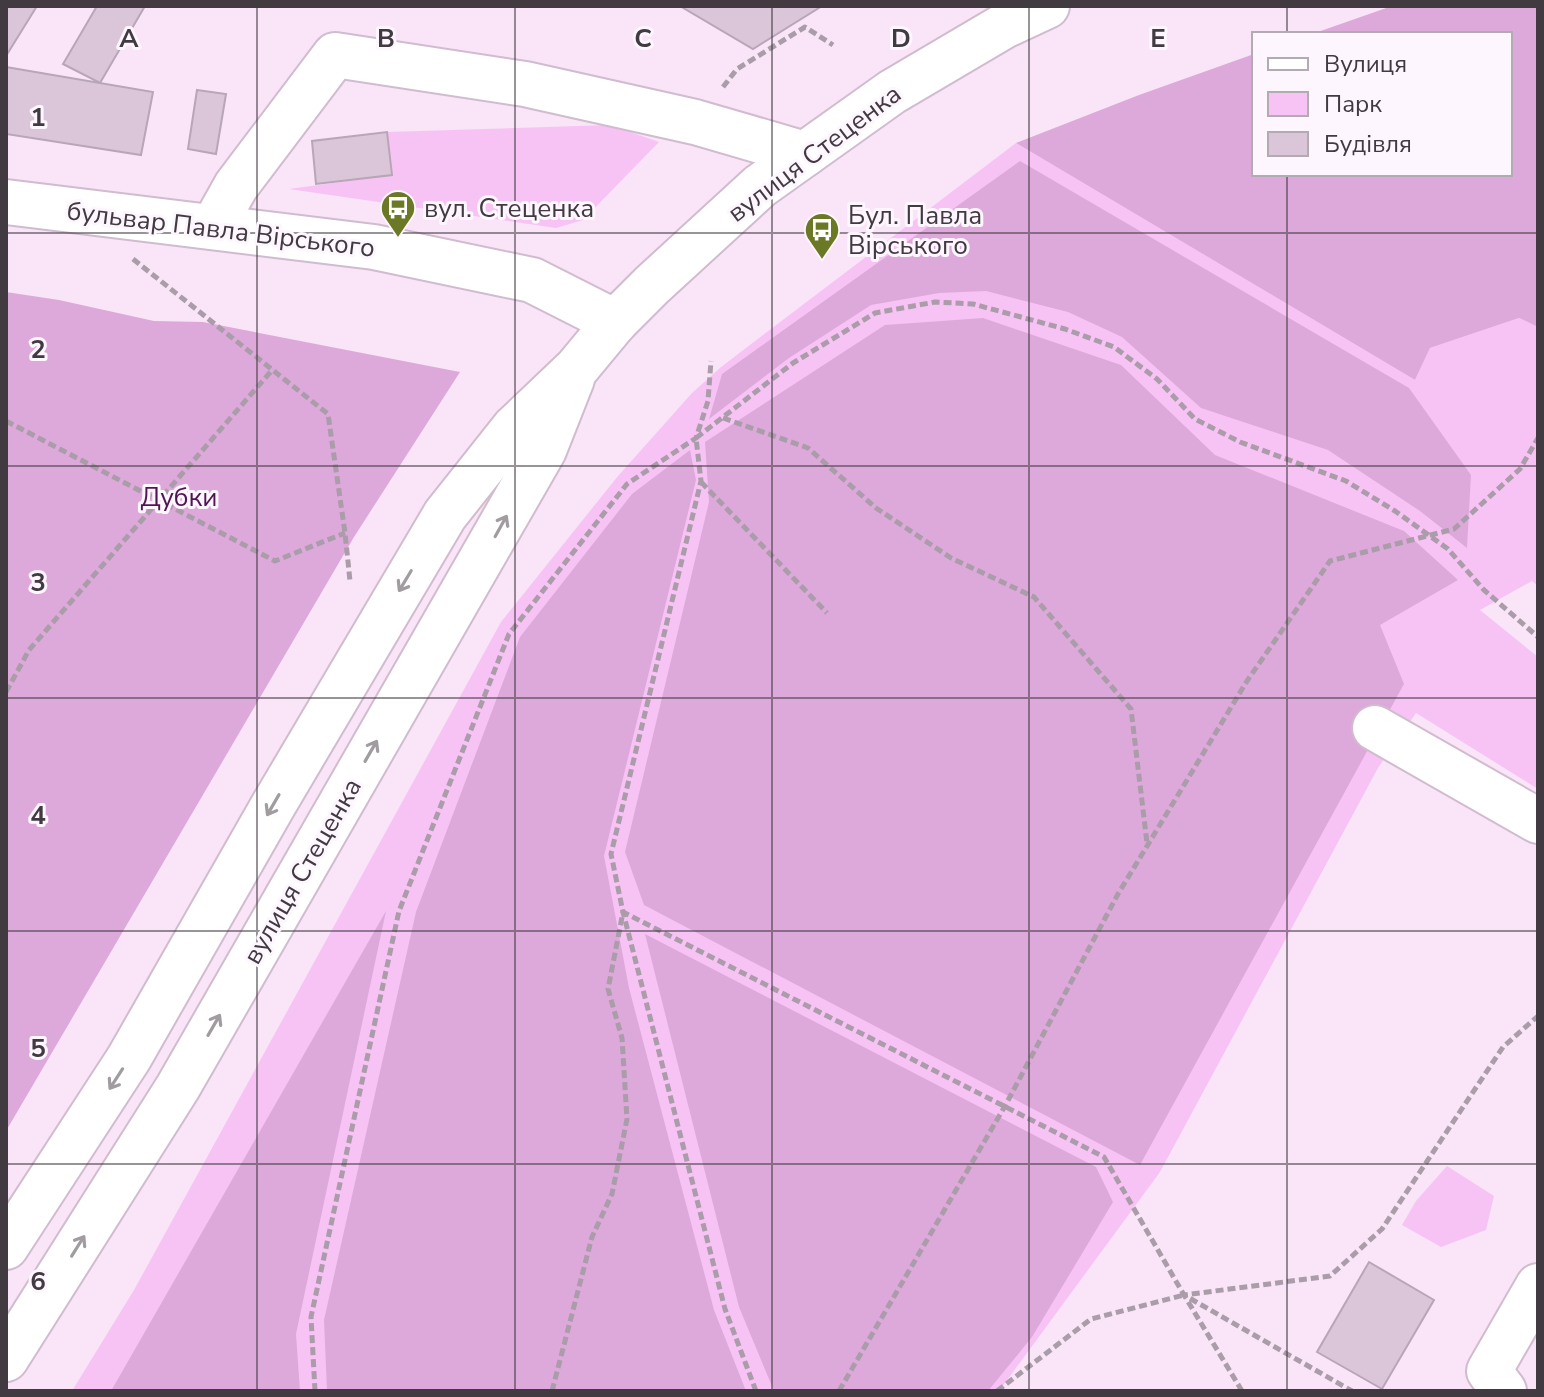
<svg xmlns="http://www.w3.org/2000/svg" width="1544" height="1397" font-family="'Nunito Sans',sans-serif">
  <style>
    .green { fill: #f7c3f4 }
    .forest { fill: #dda9da }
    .building { fill: #dac6d8; stroke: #b8a5b7; stroke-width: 2 }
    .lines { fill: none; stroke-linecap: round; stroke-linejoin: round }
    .minor-casing { stroke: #d0bcce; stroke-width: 48 }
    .major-casing { stroke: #d0bcce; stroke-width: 48 }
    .path { stroke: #aa9ca9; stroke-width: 5; stroke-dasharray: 8 4; stroke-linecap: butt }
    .minor { stroke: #fff; stroke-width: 44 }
    .major { stroke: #fff; stroke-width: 44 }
    .oneway { stroke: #a09ca0 }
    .grid { fill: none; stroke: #413a41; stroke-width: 2; stroke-opacity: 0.55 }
    .labels { text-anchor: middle; stroke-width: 6; stroke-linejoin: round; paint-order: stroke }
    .street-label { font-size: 26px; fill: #413a41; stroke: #fef6fe }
    .poi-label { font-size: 26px; fill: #413a41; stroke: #fef6fe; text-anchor: start }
    .park-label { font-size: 26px; fill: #511551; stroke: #fef6fe }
    .grid-label { font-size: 26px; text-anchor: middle; font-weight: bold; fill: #413a41; stroke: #fef6fe; stroke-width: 6; stroke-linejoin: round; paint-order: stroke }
  </style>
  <rect width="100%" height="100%" fill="#f9e5f7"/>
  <g class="green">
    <polygon points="610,125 659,142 583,220 556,228 289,189 392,175 387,132"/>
    <polygon points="1016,143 1415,380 1430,348 1519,318 1538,327 1538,586 1532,581 1480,610 1538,657 1538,789 1416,713 1378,768 1160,1172 999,1391 72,1391 134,1290 501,622 618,476 692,393 721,367"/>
    <polygon points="1447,1166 1494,1196 1486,1230 1441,1247 1402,1225 1416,1201"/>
  </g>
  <g class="forest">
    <polygon points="1392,6 1538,6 1538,327 1519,318 1430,348 1415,380 1016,143 1139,95 1254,54 1254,174 1510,174 1510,34 1312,34"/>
    <polygon points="1020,161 1409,388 1471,475 1467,548 1420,511 1328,450 1201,408 1122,337 1068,312 986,291 939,293 871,305 789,358 709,419 722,374"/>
    <polygon points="6,292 59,300 154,321 203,322 460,372 354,537 6,1131"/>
    <polygon points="983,318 1121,365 1215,455 1404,531 1458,580 1380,625 1404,684 1140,1165 644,905 625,852 709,502 705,442 885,325"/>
    <polygon points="690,450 696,480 604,856 629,988 714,1310 746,1391 327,1391 324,1320 416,912 520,637 632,494"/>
    <polygon points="386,911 296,1334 300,1391 111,1391"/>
    <polygon points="645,934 1096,1167 1113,1202 1032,1337 988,1391 774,1391 739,1307"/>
  </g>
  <g class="building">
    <polygon points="6,6 37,6 6,56"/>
    <polygon points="97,6 145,6 100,83 63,64"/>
    <polygon points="680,6 822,6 753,49"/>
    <polygon points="6,67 153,92 141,155 6,134"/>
    <polygon points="197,90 226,94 216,154 188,149"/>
    <polygon points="387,132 392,175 316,184 312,141"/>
    <polygon points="1369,1262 1434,1300 1382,1389 1317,1352"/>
  </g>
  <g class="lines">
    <defs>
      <g id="minor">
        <polyline points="6,202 374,247 532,280 615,322"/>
        <polyline points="213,227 236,186 335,55 525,84 695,122 805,154"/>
        <polyline points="1375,728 1538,821"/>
        <polyline points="1504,1391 1489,1371 1538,1286"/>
      </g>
      <g id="major">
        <polyline points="6,1247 129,1058 274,804 445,515 514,428 576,369 615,322 652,285 760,186 892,92 1004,26 1047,6"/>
        <polyline points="6,1359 178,1087 544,450 572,379"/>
      </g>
    </defs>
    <use href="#minor" class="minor-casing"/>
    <use href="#major" class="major-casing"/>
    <g class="path">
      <polyline points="723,87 737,69 805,27 833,45"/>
      <polyline points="133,259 328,414 345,533 350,581"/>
      <polyline points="723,418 808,448 876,508 951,558 1034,597 1131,709 1147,843"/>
      <polyline points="6,421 275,561 345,533"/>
      <polyline points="701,482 827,613"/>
      <polyline points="6,692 29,650 273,369"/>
      <polyline points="315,1391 311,1317 399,911 509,634 627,484 696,438 708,401 711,361"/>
      <polyline points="552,1391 592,1237 612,1194 627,1119 622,1038 608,989 623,912 1104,1157 1184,1295 1352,1391"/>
      <polyline points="756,1391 725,1309 623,912 611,854 701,481 696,438 793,363 875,313 935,302 973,304 1065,329 1114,347 1157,379 1195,419 1240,442 1346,481 1395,511 1448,549 1484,590 1538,637"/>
      <polyline points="839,1391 1005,1106 1118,894 1247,681 1330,561 1454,529 1520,469 1538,438"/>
      <polyline points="997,1391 1091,1319 1184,1295"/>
      <polyline points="1242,1391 1184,1295 1330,1276 1382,1229 1503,1047 1538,1016"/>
    </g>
    <use href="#minor" class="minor"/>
    <use href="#major" class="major"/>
  </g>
  <defs><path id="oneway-shaft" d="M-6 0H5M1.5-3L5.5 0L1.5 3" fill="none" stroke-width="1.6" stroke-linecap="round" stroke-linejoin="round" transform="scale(2)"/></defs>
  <g class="oneway">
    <use href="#oneway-shaft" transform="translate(501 526) rotate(-61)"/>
    <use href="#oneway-shaft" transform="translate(405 581) rotate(121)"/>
    <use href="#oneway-shaft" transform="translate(371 751) rotate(-60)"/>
    <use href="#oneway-shaft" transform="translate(273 805) rotate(120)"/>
    <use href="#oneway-shaft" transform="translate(214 1025) rotate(-60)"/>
    <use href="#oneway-shaft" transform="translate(116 1079) rotate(123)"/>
    <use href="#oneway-shaft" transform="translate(78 1246) rotate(-58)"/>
  </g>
  <path class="grid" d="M257 6V1391M515 6V1391M772 6V1391M1029 6V1391M1287 6V34M1287 174V1391M6 233H1538M6 466H1538M6 698H1538M6 931H1538M6 1164H1538"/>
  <defs>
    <symbol id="bus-pin" viewBox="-11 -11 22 30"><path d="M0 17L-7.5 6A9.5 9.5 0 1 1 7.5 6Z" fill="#6b7926" stroke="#fef6fe"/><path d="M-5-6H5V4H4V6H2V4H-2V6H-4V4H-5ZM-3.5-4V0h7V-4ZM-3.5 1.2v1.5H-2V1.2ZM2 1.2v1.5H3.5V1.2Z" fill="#fff"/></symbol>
  </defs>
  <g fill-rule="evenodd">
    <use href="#bus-pin" x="378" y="188" width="40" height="54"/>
    <use href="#bus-pin" x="802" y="210" width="40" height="54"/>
  </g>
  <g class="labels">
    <g class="street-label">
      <text transform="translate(814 153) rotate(-37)" y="9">вулиця Стеценка</text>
      <text transform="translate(221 229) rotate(7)" y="9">бульвар Павла Вірського</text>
      <text transform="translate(302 871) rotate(-60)" y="9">вулиця Стеценка</text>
    </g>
    <g class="poi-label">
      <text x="424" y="217">вул. Стеценка</text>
      <text x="848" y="224">Бул. Павла<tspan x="848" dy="30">Вірського</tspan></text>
    </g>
    <g class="park-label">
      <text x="179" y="506">Дубки</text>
    </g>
  </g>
  <g class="grid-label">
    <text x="129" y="47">A</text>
    <text x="386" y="47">B</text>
    <text x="643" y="47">C</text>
    <text x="901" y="47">D</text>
    <text x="1158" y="47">E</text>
    <text x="38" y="126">1</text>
    <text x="38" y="358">2</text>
    <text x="38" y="591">3</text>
    <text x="38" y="824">4</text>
    <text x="38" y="1057">5</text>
    <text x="38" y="1290">6</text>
  </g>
  <rect width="1544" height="1397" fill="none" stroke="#413a41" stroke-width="16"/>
  <rect x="1252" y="32" width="260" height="144" fill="#fef6fe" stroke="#b2abb2" stroke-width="2"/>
  <rect x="1268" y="58" width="40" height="12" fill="#ffffff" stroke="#b2abb2" stroke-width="2"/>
  <text x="1324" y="72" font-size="24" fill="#413a41">Вулиця</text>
  <rect x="1268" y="92" width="40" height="24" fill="#f7c3f4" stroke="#b2abb2" stroke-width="2"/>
  <text x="1324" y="112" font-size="24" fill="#413a41">Парк</text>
  <rect x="1268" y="132" width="40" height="24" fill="#dac6d8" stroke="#b2abb2" stroke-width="2"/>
  <text x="1324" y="152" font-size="24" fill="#413a41">Будівля</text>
</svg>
